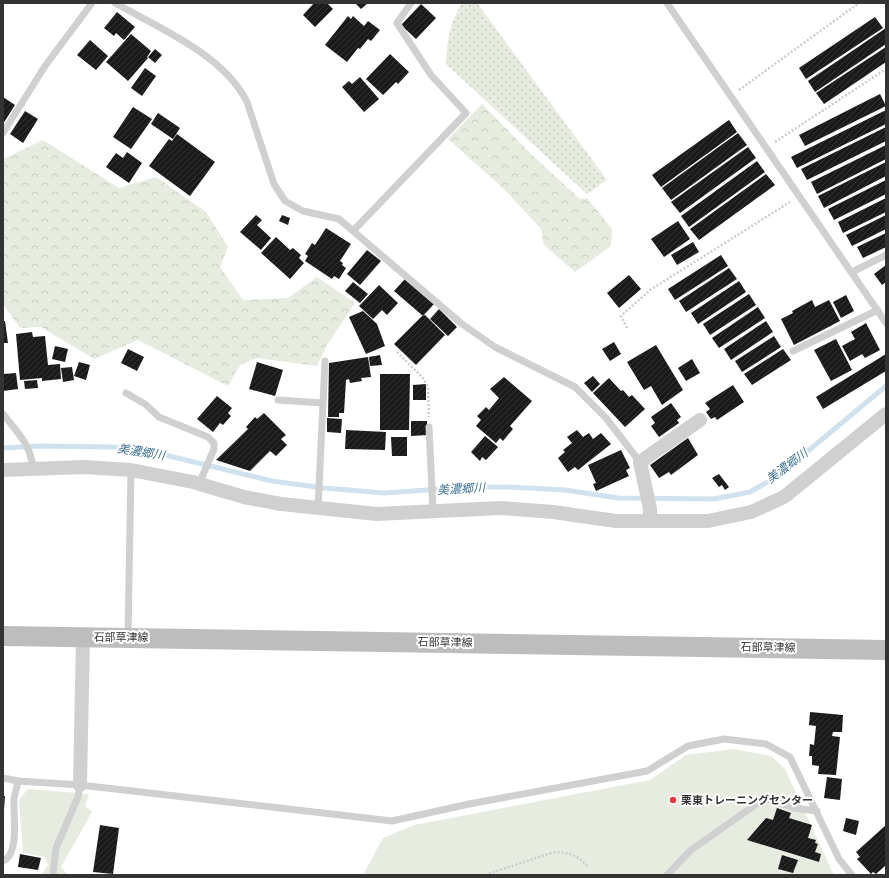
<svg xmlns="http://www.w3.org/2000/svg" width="889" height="878" font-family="Jost,'Noto Sans JP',sans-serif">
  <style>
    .grass { fill: url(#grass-dots) }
    .forest { fill: url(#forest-crowns) }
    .pitch { fill: #e6ecdf }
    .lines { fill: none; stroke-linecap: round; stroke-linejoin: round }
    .stream { stroke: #cfe2ee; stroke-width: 5 }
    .building { fill: url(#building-hatch) }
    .path { stroke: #cdcdcd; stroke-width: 2.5; stroke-dasharray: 2 2; stroke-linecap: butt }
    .service { stroke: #d0d0d0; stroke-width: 7 }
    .minor { stroke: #d0d0d0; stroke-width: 14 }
    .secondary { stroke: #bdbdbd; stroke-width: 20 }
    .poi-dot { fill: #e63946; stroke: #fff; stroke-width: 1.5 }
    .labels { text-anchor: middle; stroke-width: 4; stroke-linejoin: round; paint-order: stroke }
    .street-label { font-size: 11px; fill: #333; stroke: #fff }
    .poi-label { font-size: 11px; font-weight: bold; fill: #333; stroke: #fff; text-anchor: start }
    .water-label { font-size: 12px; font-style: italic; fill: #3f7597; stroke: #fff }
  </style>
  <defs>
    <pattern id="grass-dots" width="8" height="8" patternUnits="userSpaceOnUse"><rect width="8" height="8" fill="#e6ecdf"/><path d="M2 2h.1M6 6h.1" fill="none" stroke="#c6cbc0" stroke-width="1.8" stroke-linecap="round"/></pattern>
    <pattern id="forest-crowns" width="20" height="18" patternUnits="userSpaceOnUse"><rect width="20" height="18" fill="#e6ecdf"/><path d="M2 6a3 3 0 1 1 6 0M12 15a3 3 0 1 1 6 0" fill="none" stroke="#c6cbc0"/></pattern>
    <pattern id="building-hatch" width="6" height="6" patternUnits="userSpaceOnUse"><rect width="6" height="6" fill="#1a1a1a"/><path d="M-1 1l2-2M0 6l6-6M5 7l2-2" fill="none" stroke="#333"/></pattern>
  </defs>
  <rect width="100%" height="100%" fill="#fff"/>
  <path class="grass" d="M462 3H477L607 180 587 194 446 64C447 40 449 25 462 3Z"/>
  <g class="forest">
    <polygon points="482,104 532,155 580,199 587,198 612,229 611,246 575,272 544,245 541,229 505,190 448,139"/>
    <polygon points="43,140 119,188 156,177 206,212 228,247 220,267 243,300 288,298 317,277 355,303 327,345 317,366 257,358 240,365 228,386 138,340 94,359 41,327 20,328 3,304 3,159"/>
  </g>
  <g class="pitch">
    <polygon points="734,749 771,756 785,769 834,875 363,875 383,838 414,825 650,780 686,755"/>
    <polygon points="28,789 89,794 85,806 92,812 61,867 68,875 41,875 48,865 45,857 23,853 19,800"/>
  </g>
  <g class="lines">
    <polyline class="stream" points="3,448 40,446 112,447 153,452 272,481 324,488 385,493 468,487 510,487 565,490 618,498 714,499 750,492 778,476 886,386"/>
  </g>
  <g class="building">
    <polygon points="314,3 327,3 333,9 315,27 303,15"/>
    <polygon points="355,3 368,3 361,9"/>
    <polygon points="421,4 436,18 416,39 401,25"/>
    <polygon points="117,12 135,27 124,40 116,33 114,36 104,28"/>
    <polygon points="348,16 351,19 353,16 364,26 368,21 380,30 371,41 368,39 360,49 358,48 347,62 325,45"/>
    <polygon points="875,17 883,28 806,79 799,68"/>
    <polygon points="886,28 886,44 815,92 808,81"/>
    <polygon points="131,34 151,51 147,57 148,58 128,81 106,62"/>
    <polygon points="90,40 108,56 96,70 77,55"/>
    <polygon points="886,47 886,62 824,104 816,93"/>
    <polygon points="155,49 162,55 155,63 148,57"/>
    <polygon points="390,54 409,72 398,84 396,82 383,95 366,79"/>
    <polygon points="145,68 156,76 142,96 131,88"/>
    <polygon points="360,77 379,99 364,112 342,87 349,81 352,84"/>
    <polygon points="880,94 886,106 805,146 799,135"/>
    <polygon points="3,97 15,105 3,124"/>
    <polygon points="133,107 152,119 131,149 113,137"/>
    <polygon points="886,110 886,124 797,168 791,157"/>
    <polygon points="25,111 38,119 23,143 10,134"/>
    <polygon points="158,113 180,128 173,139 151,124"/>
    <polygon points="729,120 737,132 661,187 652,175"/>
    <polygon points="886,127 886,141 807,180 801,169"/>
    <polygon points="738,133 747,145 671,200 662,188"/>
    <polygon points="177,134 215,162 190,196 149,166 169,139 172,141"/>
    <polygon points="886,145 886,159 817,194 811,182"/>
    <polygon points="748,147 756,158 680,213 671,202"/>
    <polygon points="127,152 142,163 129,183 106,167 116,153 123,158"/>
    <polygon points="757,161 765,172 689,227 681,216"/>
    <polygon points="886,162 886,176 824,208 818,196"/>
    <polygon points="766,174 775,185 699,240 690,229"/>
    <polygon points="886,180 886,194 834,220 828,209"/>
    <polygon points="886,198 886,212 843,233 838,222"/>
    <polygon points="256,215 262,220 257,225 271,238 261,250 240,232"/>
    <polygon points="282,215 290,218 288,225 279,221"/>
    <polygon points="886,215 886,229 852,246 846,235"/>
    <polygon points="678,221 690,239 664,257 651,239"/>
    <polygon points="326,228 351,244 340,261 343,263 342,265 346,268 339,279 334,276 332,279 305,261 308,256 305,254 312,243 315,245"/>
    <polygon points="886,233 886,247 863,258 857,247"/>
    <polygon points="276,237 290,250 293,248 301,255 299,258 304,263 290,279 261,253"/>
    <polygon points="693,242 699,252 677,265 671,255"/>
    <polygon points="367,250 381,261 360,285 347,274"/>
    <polygon points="721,255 728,266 675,300 668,289"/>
    <polygon points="886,265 886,282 882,285 874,274"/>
    <polygon points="729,268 737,279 686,312 679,301"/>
    <polygon points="629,275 641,289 619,308 607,293"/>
    <polygon points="405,279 434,304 423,316 394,291"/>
    <polygon points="739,281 746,292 698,324 691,313"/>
    <polygon points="353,282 368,294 360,303 345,291"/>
    <polygon points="379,285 398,303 387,315 382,310 373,319 359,306"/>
    <polygon points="749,294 756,305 710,335 703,324"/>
    <polygon points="846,295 854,311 841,318 833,302"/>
    <polygon points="812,300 815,307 829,300 840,321 794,345 781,319 793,313 792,311"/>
    <polygon points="758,307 765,318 719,348 712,338"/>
    <polygon points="439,309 457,327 448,336 430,319"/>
    <polygon points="363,311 377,324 385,346 366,354 349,317"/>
    <polygon points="425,315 445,335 416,365 394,344 422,316"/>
    <polygon points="3,321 5,321 8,343 3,343"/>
    <polygon points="766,321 773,332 731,360 724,349"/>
    <polygon points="866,323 880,350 865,358 862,354 850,361 842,346 855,339 851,332"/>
    <polygon points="32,332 33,337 45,336 48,365 60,364 61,379 42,381 42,378 20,380 16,334"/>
    <polygon points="774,336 781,347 742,372 735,361"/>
    <polygon points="836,339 852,370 831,381 814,350"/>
    <polygon points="614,342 621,354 610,361 602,349"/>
    <polygon points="656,345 683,390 662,405 651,386 644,390 627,362"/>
    <polygon points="55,346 68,349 65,362 52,359"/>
    <polygon points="128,349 144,357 137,371 121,363"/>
    <polygon points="783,349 791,360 752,385 744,374"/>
    <polygon points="886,354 886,371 823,409 816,397"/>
    <polygon points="380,355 382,365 370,366 369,357"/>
    <polygon points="368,357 371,377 361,378 362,381 350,383 349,379 346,380 344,413 339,413 339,417 328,417 329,363"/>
    <polygon points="692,359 700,373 686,381 678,368"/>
    <polygon points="79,362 90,365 86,380 74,376"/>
    <polygon points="257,362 283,370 275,396 249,389"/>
    <polygon points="72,367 74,380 63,382 61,368"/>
    <polygon points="16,373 18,389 3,391 3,374"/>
    <polygon points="380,374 410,374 409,430 380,430"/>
    <polygon points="593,376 600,384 592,392 584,383"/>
    <polygon points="504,377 532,401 510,426 513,429 503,441 500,438 496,443 476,426 481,420 477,416 486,407 489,410 499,398 490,389"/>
    <polygon points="609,378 621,391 623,390 629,397 632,395 645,409 625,427 593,393"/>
    <polygon points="37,380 38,388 25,389 24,381"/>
    <polygon points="426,384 426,400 413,400 413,385"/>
    <polygon points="733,385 744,402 717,420 715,417 711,419 706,412 710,409 705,403"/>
    <polygon points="217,396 232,408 228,413 231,416 223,425 220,423 213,432 197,419"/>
    <polygon points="671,403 681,417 677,420 679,423 659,437 651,426 655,423 651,417"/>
    <polygon points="264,413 286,435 281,439 287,445 276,456 270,451 250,471 216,460 248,429 246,427 255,417 257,419"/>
    <polygon points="327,418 342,419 341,433 327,432"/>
    <polygon points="411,421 427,421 427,435 411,436"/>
    <polygon points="346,430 386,432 385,450 345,449"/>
    <polygon points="577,430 583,437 589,433 593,439 601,433 611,444 578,470 575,467 568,472 558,458 565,452 563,450 572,443 567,437"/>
    <polygon points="485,436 498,447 486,460 482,457 480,461 471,452"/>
    <polygon points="391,437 407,437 407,456 392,456"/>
    <polygon points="688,438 698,455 671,475 669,472 659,478 650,465"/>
    <polygon points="621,450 630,468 626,470 629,476 596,491 593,484 596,483 588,465"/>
    <polygon points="719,474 729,487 725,490 722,485 719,487 712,478"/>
    <polygon points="810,712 843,715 842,732 833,732 832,736 840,737 836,775 818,774 819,766 812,765 812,756 809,756 810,744 814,745 816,726 809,725"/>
    <polygon points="827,777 842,779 840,800 824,798"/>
    <polygon points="3,796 5,796 4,810 3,810"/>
    <polygon points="777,808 791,813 789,818 812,825 808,838 816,840 815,843 818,844 815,852 821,854 819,862 747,840 766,818 773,820"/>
    <polygon points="846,818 859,821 856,835 843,831"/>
    <polygon points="100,825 119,828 113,874 93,872"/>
    <polygon points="886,825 886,865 876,874 873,872 871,874 857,859 860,857 856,852"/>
    <polygon points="20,854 41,858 38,870 18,867"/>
    <polygon points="782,855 798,860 793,873 778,869"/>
  </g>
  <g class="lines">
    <g class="path">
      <polyline points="739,90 859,3"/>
      <polyline points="775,142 886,69"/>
      <polyline points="627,328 621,316 650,290 790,202"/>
      <polyline points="397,352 423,378 428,387 429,417"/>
      <path d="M485 875 551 853C567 851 578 855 588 867"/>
    </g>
    <g class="service">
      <path d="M115 3C159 28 224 55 247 102L274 184 285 201 303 211 339 219 462 324 495 347 575 387 606 418 640 462"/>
      <polyline points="667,3 886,323"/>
      <polyline points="3,133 45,66 92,3"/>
      <polyline points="354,230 466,113 431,75 397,23 411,3"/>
      <polyline points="852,272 886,255"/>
      <polyline points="793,351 878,310"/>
      <polyline points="126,393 145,404 159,417 208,437 214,443 214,449 199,484"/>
      <polyline points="278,400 322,403"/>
      <path d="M3 414C18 433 31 445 33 469"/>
      <polyline points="429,427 433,511"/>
      <polyline points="318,508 325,361"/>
      <polyline points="128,636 131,470"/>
      <polyline points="3,778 18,781 80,785 392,821 469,804 647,771 688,746 724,739 766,744 790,757 839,859 852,875"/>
      <path d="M3 861C20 854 13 814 14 799 15 793 17 787 18 781"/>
      <polyline points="53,875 56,848 78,797 80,785"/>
      <polyline points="667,875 691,850 765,798 794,808 817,811"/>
    </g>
    <g class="minor">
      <polyline points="3,470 84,467 131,470 193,482 244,497 281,504 377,514 501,508 553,512 616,521 708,521 751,512 784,497 886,414"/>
      <polyline points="650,521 650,509 640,462 700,420"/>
      <polyline points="80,785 83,637"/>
    </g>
    <polyline class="secondary" points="3,636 886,650"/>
  </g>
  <circle class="poi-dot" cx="673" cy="800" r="4"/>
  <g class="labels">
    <g class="street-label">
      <text x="121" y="641">石部草津線</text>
      <text transform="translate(445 642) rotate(1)" y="4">石部草津線</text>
      <text transform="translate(768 647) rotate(1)" y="4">石部草津線</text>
    </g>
    <g class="poi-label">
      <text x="681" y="804">栗東トレーニングセンター</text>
    </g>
    <g class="water-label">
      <text transform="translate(141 452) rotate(9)" y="4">美濃郷川</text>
      <text transform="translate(787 466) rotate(-37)" y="4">美濃郷川</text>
      <text transform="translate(461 489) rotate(-3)" y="4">美濃郷川</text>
    </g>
  </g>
  <rect width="889" height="878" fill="none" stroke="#333333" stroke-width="8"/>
</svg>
